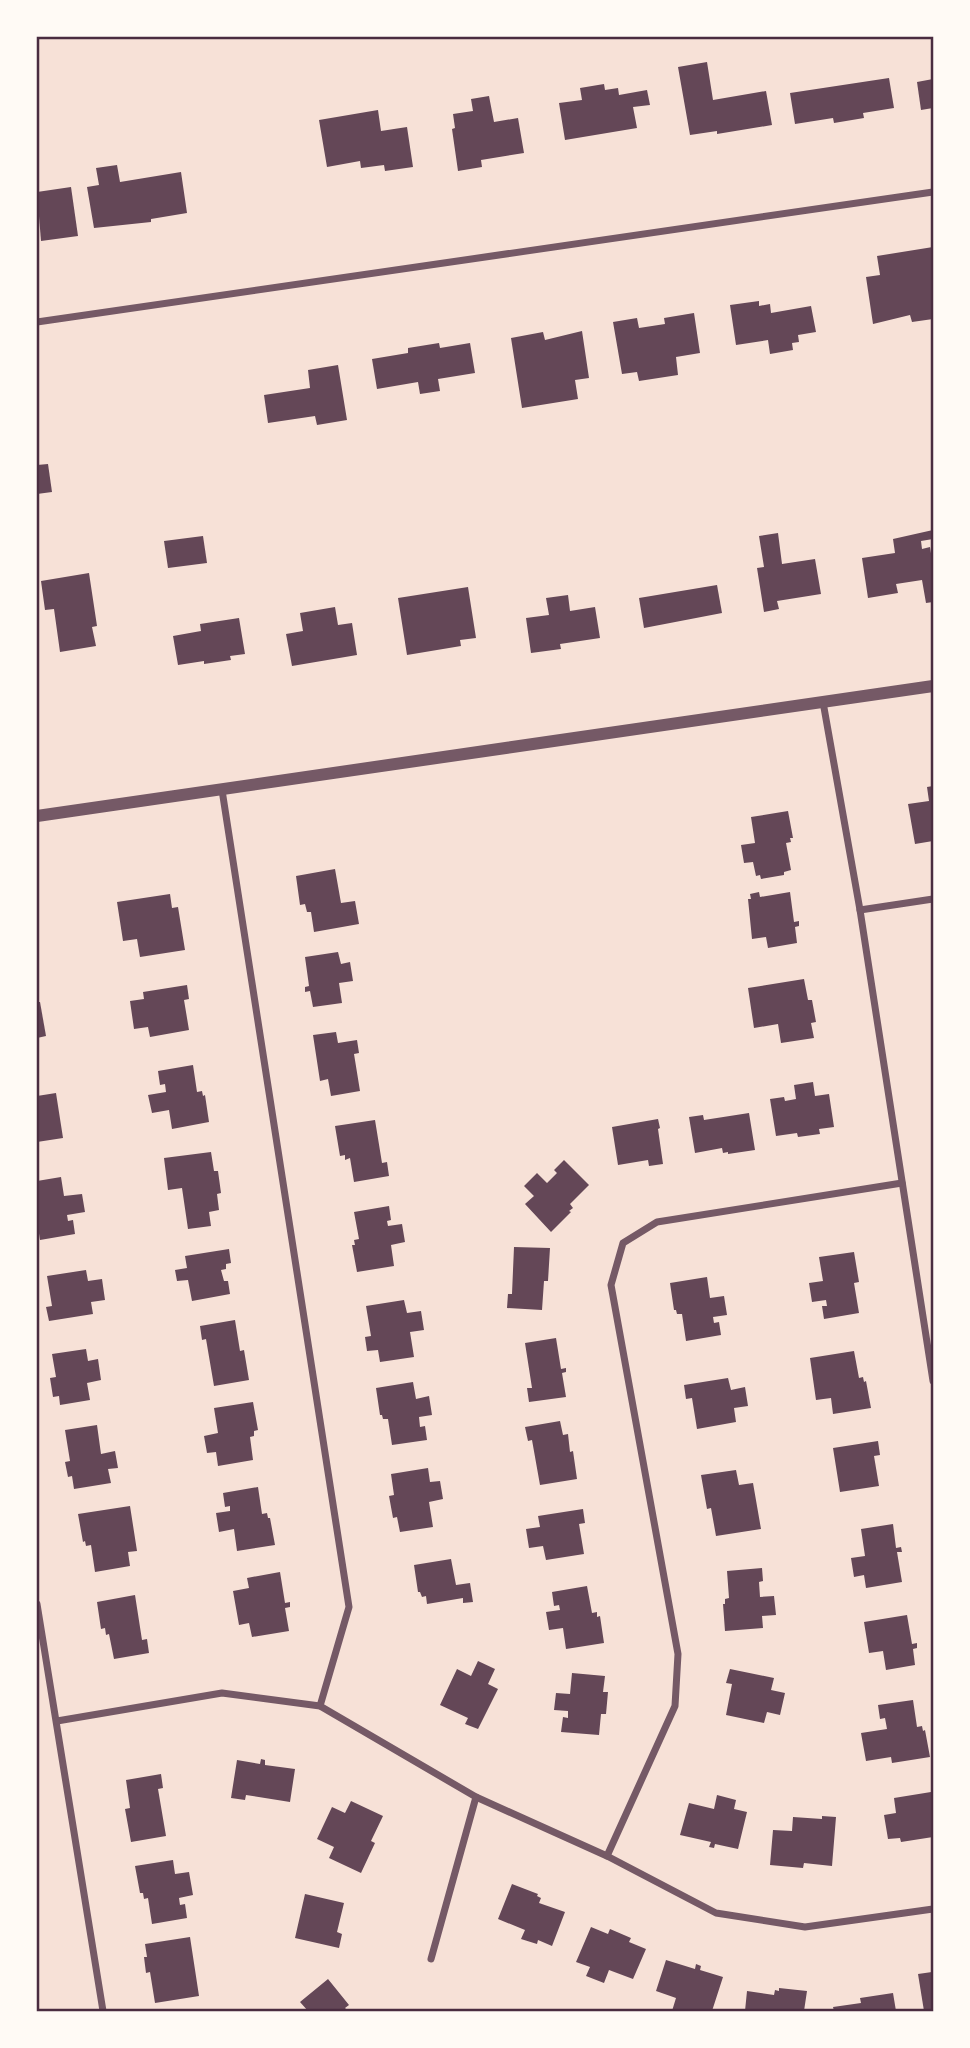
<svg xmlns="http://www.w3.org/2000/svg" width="970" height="2048" font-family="Montserrat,sans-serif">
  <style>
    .building { fill: #644757 }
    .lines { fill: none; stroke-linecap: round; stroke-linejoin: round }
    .minor { stroke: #755966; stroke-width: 7 }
    .tertiary { stroke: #755966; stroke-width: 12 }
    .neatline { fill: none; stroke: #4a2c40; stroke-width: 2.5 }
  </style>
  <rect width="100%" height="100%" fill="#f7e1d7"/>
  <g class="building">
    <polygon points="707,62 713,100 766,91 772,125 717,134 717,131 690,135 678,67"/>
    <polygon points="889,78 894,108 863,113 864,118 834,123 833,118 795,124 790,93"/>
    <polygon points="933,79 933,108 921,110 917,82"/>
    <polygon points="604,84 605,90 618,88 619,95 647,90 650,105 633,107 637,128 565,140 559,103 582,100 580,88"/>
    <polygon points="489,96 494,122 518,118 524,153 481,160 482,167 458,171 452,129 455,128 453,114 473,111 471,99"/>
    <polygon points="378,110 381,131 407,127 413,167 385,171 384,165 361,168 360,161 327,167 319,120"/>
    <polygon points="117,165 120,182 181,172 187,213 151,219 151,222 94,228 87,187 99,185 96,168"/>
    <polygon points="71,187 78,236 41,241 37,192"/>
    <polygon points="933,247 933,319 912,322 910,315 873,324 866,277 880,275 877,256"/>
    <polygon points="759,301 759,306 770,304 771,313 811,306 816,332 798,335 799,342 792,343 793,350 770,354 768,340 736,345 730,305"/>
    <polygon points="694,313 700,353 676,357 678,375 639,381 637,372 622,374 613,322 637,318 639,328 665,324 664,318"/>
    <polygon points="582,331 589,378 575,380 578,399 522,408 511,338 543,332 545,340"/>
    <polygon points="439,343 440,348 470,343 475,373 438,379 440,391 420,394 418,382 377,389 372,359 408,353 408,348"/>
    <polygon points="338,365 347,420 317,425 315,416 268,423 264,395 310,388 308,370"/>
    <polygon points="48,464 52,492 37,494 37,465"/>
    <polygon points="933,530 933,539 921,541 922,549 930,547 933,566 933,602 926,603 922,580 896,584 898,593 868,598 862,558 895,553 893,539"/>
    <polygon points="778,533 782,564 815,559 821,594 777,601 779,609 764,612 757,568 764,567 759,536"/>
    <polygon points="203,536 207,563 168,568 164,541"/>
    <polygon points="89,573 97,626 92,627 96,646 60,652 54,609 45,610 41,581"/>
    <polygon points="717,585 722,613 644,628 639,598"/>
    <polygon points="468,587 476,638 460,640 461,646 407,655 398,598"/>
    <polygon points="568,595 570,611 595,607 600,638 560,644 561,649 531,653 526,618 549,615 546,598"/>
    <polygon points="335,607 338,625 352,623 357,655 292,666 286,634 303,631 300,613"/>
    <polygon points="239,618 245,654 230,656 231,660 204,664 204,661 178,665 173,636 201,631 200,624"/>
    <polygon points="933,786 933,841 915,844 908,804 929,801 927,787"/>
    <polygon points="788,811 793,838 790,838 791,842 786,843 791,870 784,872 784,875 761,879 760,875 756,876 753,862 744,863 741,845 755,843 751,817"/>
    <polygon points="335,869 341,903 355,901 359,924 314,932 311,912 307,912 305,904 300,905 296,876"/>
    <polygon points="759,892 760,897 790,892 794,922 799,921 799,926 795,927 797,943 768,948 766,937 752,939 748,899 751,899 750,894"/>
    <polygon points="170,894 172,908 178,907 185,950 140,957 137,939 123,941 117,902"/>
    <polygon points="338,952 341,964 350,962 353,981 339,983 342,1003 313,1007 310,991 305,992 305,987 309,986 305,957"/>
    <polygon points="804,979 808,1000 812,1000 816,1022 811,1023 814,1038 781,1043 778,1024 754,1028 748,988"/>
    <polygon points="187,985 189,999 184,1000 189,1030 150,1037 148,1027 134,1029 130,1001 144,999 143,992"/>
    <polygon points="37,1002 40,1002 46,1036 37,1038"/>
    <polygon points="336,1032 338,1043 357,1040 359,1053 354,1054 360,1091 331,1096 328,1079 320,1081 313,1035"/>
    <polygon points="193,1065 197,1092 202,1091 203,1096 205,1095 209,1122 172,1129 169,1110 152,1113 148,1095 166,1092 165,1084 160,1085 158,1071"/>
    <polygon points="813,1082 815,1096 829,1094 834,1127 819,1129 820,1134 798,1137 797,1133 776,1136 770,1099 784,1097 785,1101 796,1099 794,1085"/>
    <polygon points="56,1093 63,1138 37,1142 37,1096"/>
    <polygon points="749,1113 755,1150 728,1154 728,1152 723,1153 722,1148 695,1153 689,1117 703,1115 704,1120"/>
    <polygon points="658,1119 660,1128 658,1129 663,1164 649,1166 648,1160 618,1165 612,1127"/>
    <polygon points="375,1120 382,1163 387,1162 389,1176 354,1182 350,1158 345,1160 345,1155 340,1156 335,1126"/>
    <polygon points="211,1152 214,1171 218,1171 221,1193 217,1194 219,1210 209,1212 211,1226 188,1229 182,1188 168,1190 164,1158"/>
    <polygon points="564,1160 589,1185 570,1204 573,1208 569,1211 571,1212 551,1232 525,1204 534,1196 524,1186 537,1173 547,1183 557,1173 554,1170"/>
    <polygon points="61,1177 64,1196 82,1194 85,1212 67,1215 68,1221 73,1220 75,1234 40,1240 37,1220 37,1181"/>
    <polygon points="389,1206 391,1220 387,1221 388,1226 402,1224 405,1242 391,1245 394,1266 357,1272 352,1245 355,1245 354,1240 359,1239 354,1212"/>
    <polygon points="514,1247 550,1248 548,1281 544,1281 542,1310 507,1308 508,1294 512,1294"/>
    <polygon points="229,1249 231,1263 226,1264 226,1269 221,1270 224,1281 228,1281 230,1294 192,1301 188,1280 177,1281 175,1270 187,1268 185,1256"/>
    <polygon points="854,1252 859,1282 854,1283 859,1313 824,1319 822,1306 827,1306 826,1300 812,1302 809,1283 823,1281 819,1257"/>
    <polygon points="86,1270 88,1281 102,1279 105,1300 91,1302 93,1314 49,1321 46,1307 52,1306 47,1276"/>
    <polygon points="707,1277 710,1298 724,1296 727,1315 713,1317 714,1323 719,1322 721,1335 686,1341 682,1314 677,1314 676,1310 674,1310 670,1283"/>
    <polygon points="404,1300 407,1313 421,1311 424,1330 410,1332 414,1357 380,1362 378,1350 367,1351 365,1337 371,1336 366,1306"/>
    <polygon points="235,1320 240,1351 244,1350 249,1380 214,1386 206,1339 202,1340 200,1326"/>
    <polygon points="556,1338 561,1369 566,1368 566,1372 562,1373 566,1397 529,1402 527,1388 532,1388 525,1343"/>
    <polygon points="86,1349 88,1361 98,1359 101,1380 87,1383 90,1400 60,1405 59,1396 53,1397 50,1378 56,1377 52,1354"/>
    <polygon points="854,1351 859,1378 863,1377 864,1382 866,1381 871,1408 833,1414 831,1398 816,1400 810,1358"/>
    <polygon points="728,1378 731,1390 745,1387 748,1406 734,1408 736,1422 697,1429 692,1398 686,1399 684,1385"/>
    <polygon points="413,1382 416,1399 429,1396 432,1415 419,1417 420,1427 425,1426 427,1440 392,1445 388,1419 383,1419 382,1415 380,1415 376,1388"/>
    <polygon points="253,1402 258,1430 254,1431 254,1436 250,1437 253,1460 218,1466 216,1452 207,1453 204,1436 218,1433 214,1408"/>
    <polygon points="560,1421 563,1435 568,1434 570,1452 573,1451 577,1479 540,1485 532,1440 528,1441 525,1427"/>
    <polygon points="97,1425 101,1454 115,1451 118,1468 108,1469 111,1483 74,1489 72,1476 68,1477 65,1462 70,1461 65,1430"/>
    <polygon points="878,1441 880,1455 874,1456 879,1486 840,1492 833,1448"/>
    <polygon points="428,1468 430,1482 440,1481 443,1499 429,1502 433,1527 400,1532 397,1517 393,1518 389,1496 394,1495 391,1474"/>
    <polygon points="736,1470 739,1485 753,1483 761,1529 716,1536 711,1508 707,1509 701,1475"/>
    <polygon points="258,1487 262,1514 267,1513 268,1518 270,1518 275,1545 237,1551 234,1529 219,1532 216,1513 230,1511 230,1506 225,1507 223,1493"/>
    <polygon points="130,1506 137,1551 128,1552 130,1566 95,1572 91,1545 86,1546 85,1541 83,1542 78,1514"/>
    <polygon points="583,1509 585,1523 579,1524 584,1554 546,1560 543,1546 529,1548 526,1529 540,1527 538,1516"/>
    <polygon points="893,1524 896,1548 901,1547 902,1552 897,1552 902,1582 866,1588 864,1575 854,1577 851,1558 865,1556 861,1529"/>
    <polygon points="451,1559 456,1585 470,1583 473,1602 463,1603 463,1598 427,1604 426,1596 422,1597 420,1592 418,1592 414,1565"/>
    <polygon points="762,1568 763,1581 759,1582 760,1597 774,1596 776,1615 762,1616 763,1628 725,1631 723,1604 725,1604 725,1599 729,1598 727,1571"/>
    <polygon points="280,1572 285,1603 290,1602 290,1607 285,1608 289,1631 252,1637 249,1623 239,1625 233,1591 249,1588 247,1578"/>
    <polygon points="587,1586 592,1613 597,1612 597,1617 600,1616 604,1643 566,1649 563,1628 549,1630 546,1612 560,1610 559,1605 554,1606 552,1592"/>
    <polygon points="135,1595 142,1640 147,1639 149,1653 114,1659 109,1634 106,1635 105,1628 101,1629 97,1602"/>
    <polygon points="907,1615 912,1644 917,1643 917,1648 913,1649 915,1665 886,1670 883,1651 869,1653 864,1622"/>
    <polygon points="478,1661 495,1669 488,1684 498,1689 478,1729 465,1724 468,1718 440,1705 457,1669 471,1676"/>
    <polygon points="730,1669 774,1678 771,1690 785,1693 780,1715 767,1712 764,1723 726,1715 732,1684 726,1683"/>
    <polygon points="572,1673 605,1676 603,1692 608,1692 606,1714 601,1714 599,1735 561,1732 563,1717 568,1718 568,1711 554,1710 556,1693 570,1694"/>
    <polygon points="913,1700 917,1727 922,1726 923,1731 925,1730 930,1757 892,1763 891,1757 866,1761 861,1733 887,1729 885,1718 880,1719 878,1705"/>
    <polygon points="261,1759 265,1760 265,1765 295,1769 290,1802 246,1795 245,1800 231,1798 237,1760 260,1764"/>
    <polygon points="161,1774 163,1788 158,1789 166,1836 131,1842 125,1809 130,1808 126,1780"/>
    <polygon points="931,1792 933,1837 901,1842 900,1838 888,1839 884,1815 896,1813 894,1798"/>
    <polygon points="717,1795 736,1800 734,1809 747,1812 738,1849 715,1844 714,1848 709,1847 711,1842 680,1835 689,1803 714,1809"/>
    <polygon points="351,1801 383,1816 371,1841 375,1843 361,1873 329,1858 334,1847 317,1839 332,1807 345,1813"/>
    <polygon points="822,1816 836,1817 832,1866 804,1863 803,1868 770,1865 773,1830 792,1831 793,1817 822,1819"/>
    <polygon points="173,1860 175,1874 189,1872 193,1895 179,1898 180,1905 185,1904 187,1918 152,1924 148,1898 144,1899 143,1893 140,1893 135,1866"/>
    <polygon points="512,1884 538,1894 537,1896 541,1898 539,1903 565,1912 552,1946 538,1940 537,1944 521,1939 525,1930 498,1919"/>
    <polygon points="305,1894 344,1903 337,1932 342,1934 339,1948 295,1938"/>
    <polygon points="591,1927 608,1934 610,1929 631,1938 629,1942 646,1949 633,1979 609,1970 604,1983 586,1976 590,1967 576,1962"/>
    <polygon points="190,1937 199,1996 155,2003 150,1972 146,1973 144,1957 147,1957 145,1944"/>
    <polygon points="666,1960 695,1969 696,1964 701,1966 700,1970 723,1977 712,2011 698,2009 697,2011 672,2011 676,1998 656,1991"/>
    <polygon points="932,1972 933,2011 924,2011 918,1974"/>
    <polygon points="328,1979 349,2005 345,2008 348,2011 308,2011 300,2002"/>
    <polygon points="779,1988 807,1991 804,2011 745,2011 747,1991 774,1995 775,1990 779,1991"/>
    <polygon points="893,1993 896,2011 834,2011 833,2007 861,2003 860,1998"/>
  </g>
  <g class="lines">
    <g class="minor">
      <polyline points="37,322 933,192"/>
      <polyline points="823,702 860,910 933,1381"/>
      <polyline points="222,790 349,1607 320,1706"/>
      <polyline points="860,910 933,899"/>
      <polyline points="37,1604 103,2011"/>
      <polyline points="57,1721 222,1693 320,1706 476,1797 607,1856 716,1913 805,1927 933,1909"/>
      <polyline points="607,1856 675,1706 678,1654 611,1285 623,1243 657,1222 902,1183"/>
      <polyline points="431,1959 476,1797"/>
    </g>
    <polyline class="tertiary" points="37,816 933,686"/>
  </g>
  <rect width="970" height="2048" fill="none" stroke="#fffaf5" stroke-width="77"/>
  <rect x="38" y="38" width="894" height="1972" class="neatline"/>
</svg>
